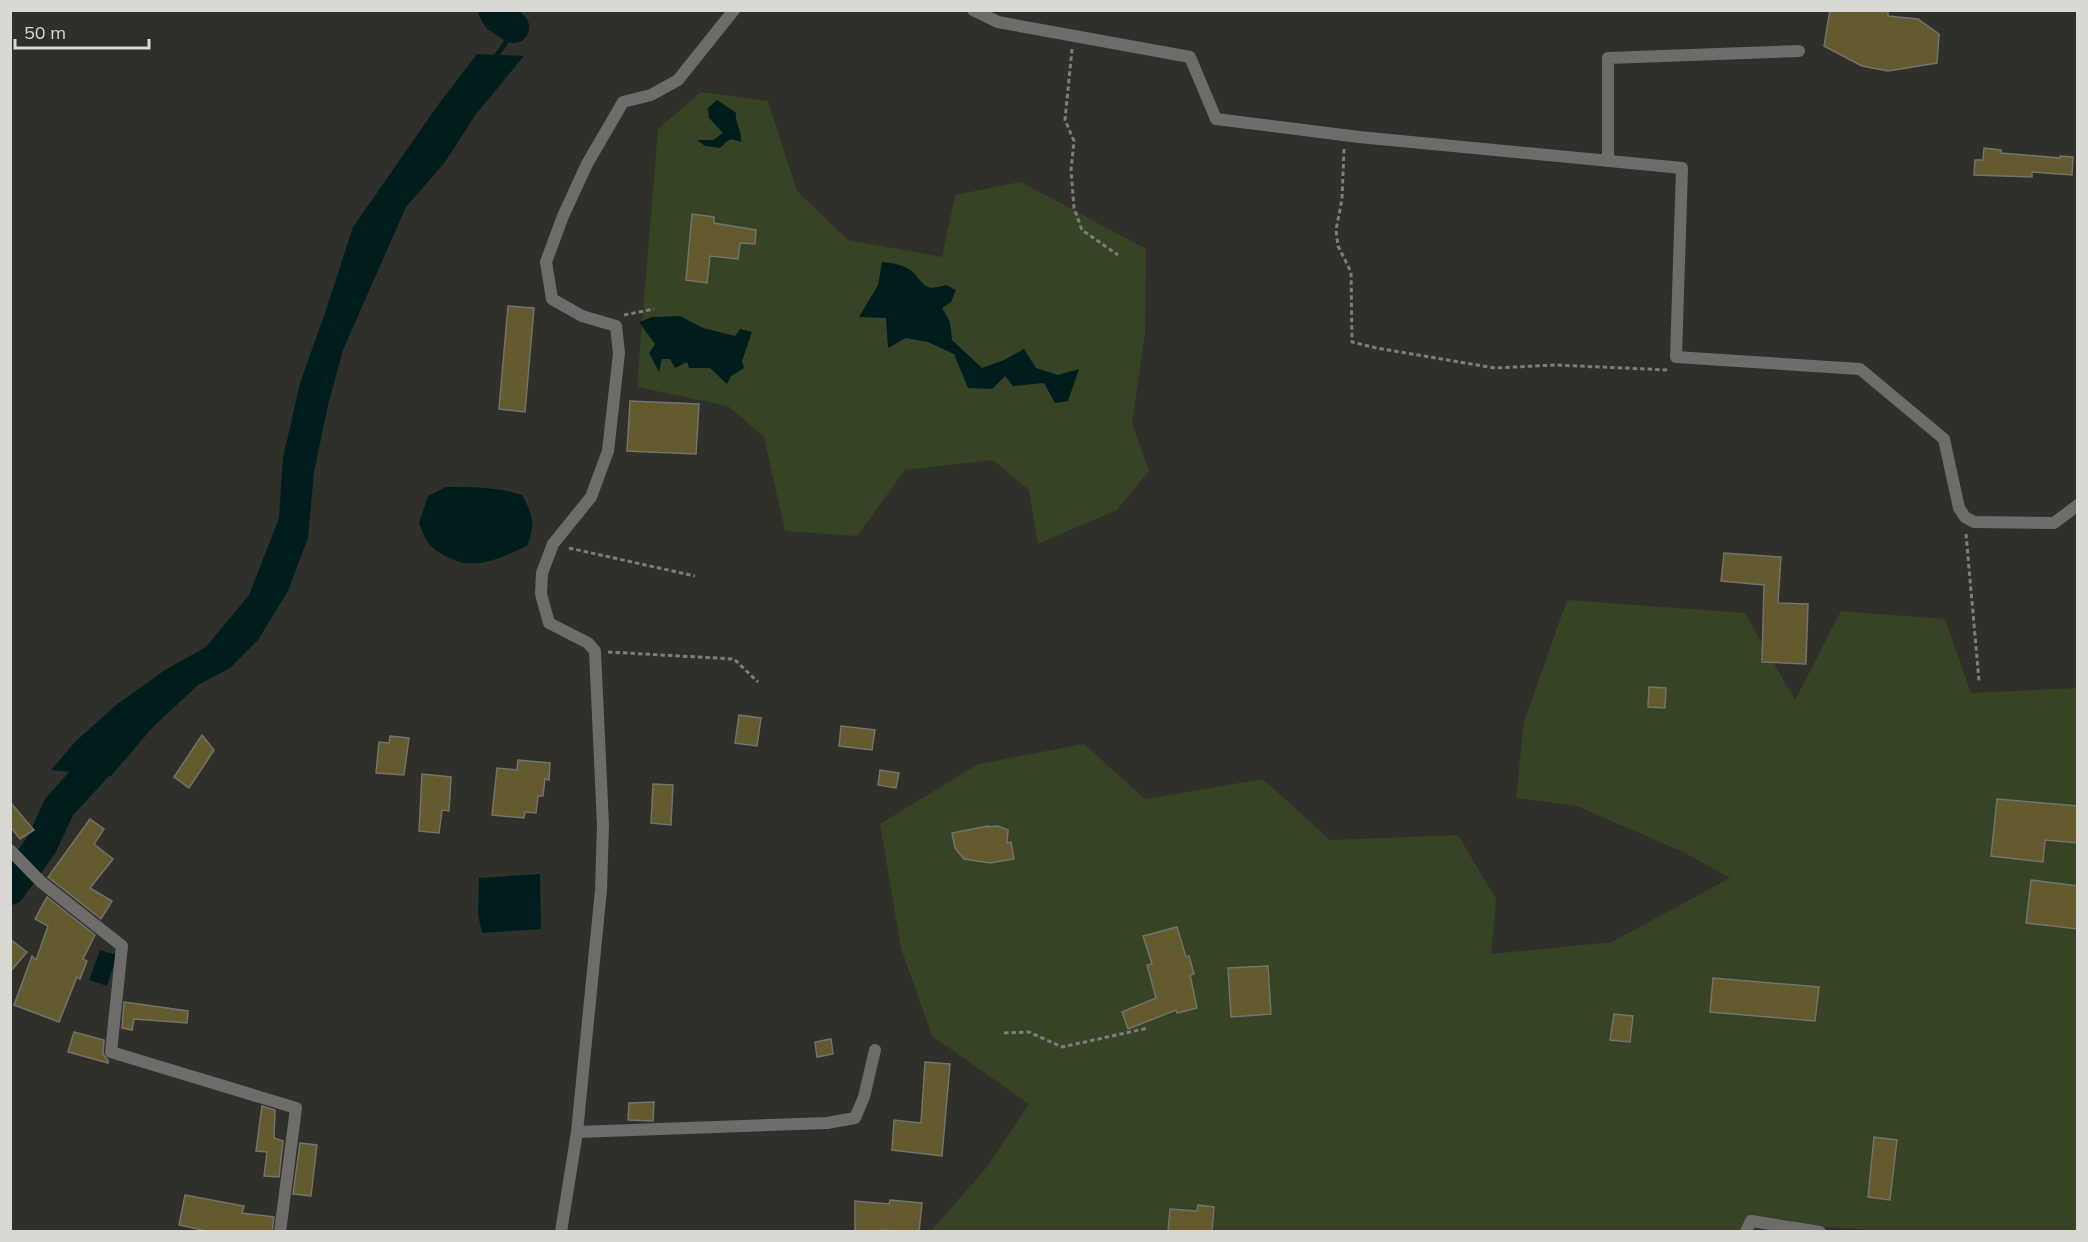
<svg xmlns="http://www.w3.org/2000/svg" width="2088" height="1242" font-family="Mulish,sans-serif">
  <style>
    .green { fill: #364325 }
    .water { fill: #001d1e }
    .lines { fill: none; stroke-linecap: round; stroke-linejoin: round }
    .stream { stroke: #001d1e; stroke-width: 5 }
    .river { stroke: #001d1e; stroke-width: 32 }
    .building { fill: #635a2e; stroke: #73726d; stroke-width: 1.5 }
    .path { stroke: #7d7c78; stroke-width: 3; stroke-dasharray: 4.5 3; stroke-linecap: butt }
    .street { stroke: #6e6b6b; stroke-width: 12 }
  </style>
  <rect width="100%" height="100%" fill="#30302b"/>
  <g class="green">
    <polygon points="701,92 768,101 797,191 848,240 942,257 955,195 1021,182 1146,249 1145,335 1132,423 1149,471 1117,510 1038,544 1029,490 993,460 905,470 857,536 785,531 764,437 728,406 637,387 658,129"/>
    <polygon points="1567,600 1745,613 1795,700 1841,611 1945,619 1971,693 2077,688 2077,1231 1895,1232 1751,1221 1746,1232 931,1231 986,1168 1029,1104 932,1036 901,948 880,824 978,764 1084,744 1145,799 1263,779 1330,840 1458,835 1496,899 1491,954 1612,942 1730,878 1685,853 1577,806 1516,798 1524,722"/>
  </g>
  <g class="water">
    <polygon points="477,54 524,56 476,114 445,162 406,207 343,350 328,405 314,472 308,538 288,591 258,640 230,668 198,685 153,727 111,776 51,770 76,741 116,705 165,670 206,647 249,595 279,518 283,458 300,383 325,313 353,227 438,105"/>
    <path d="M717 100 736 113C735 124 742 130 741 142L731 139 726 142 720 148 705 146 697 140H713L723 133 709 118 708 108Z"/>
    <path d="M882 262C893 263 906 265 914 273 926 287 926 291 946 285L956 290 951 302 942 308 950 322 952 340 982 368 1004 360 1024 349 1036 368 1058 375 1079 369 1068 401 1055 403 1044 383 1013 386 1005 376 992 389 968 388 954 354 928 342 906 338 888 348 886 318 859 317 878 285Z"/>
    <polygon points="680,316 703,328 735,336 740,329 752,332 742,361 744,368 731,376 727,384 710,368 689,368 687,362 675,368 670,359 662,359 659,372 649,353 655,344 639,322 652,317"/>
    <path d="M446 487C472 487 497 487 522 495 533 515 536 525 527 546 499 558 477 572 447 557 429 547 426 543 419 523L428 496Z"/>
    <polygon points="540,874 541,929 482,933 478,914 479,878"/>
    <polygon points="100,950 117,955 107,986 89,980"/>
  </g>
  <g class="lines">
    <polyline class="stream" points="493,60 505,44 520,10"/>
    <g class="river">
      <polyline points="494,10 498,17 513,27"/>
      <polyline points="10,889 42,844 59,807 103,759"/>
    </g>
  </g>
  <g class="building">
    <polygon points="1830,10 1888,10 1888,16 1918,19 1939,34 1937,63 1888,71 1862,66 1824,46"/>
    <polygon points="1984,148 2001,150 2001,153 2060,158 2060,156 2073,157 2072,175 2032,172 2032,177 1974,175 1975,160 1983,160"/>
    <polygon points="692,214 714,217 714,223 756,230 755,244 740,243 738,259 710,256 707,283 686,280"/>
    <polygon points="508,306 534,308 525,412 499,409"/>
    <polygon points="630,401 699,404 696,454 627,451"/>
    <polygon points="1724,553 1781,557 1778,603 1808,604 1806,664 1762,662 1764,585 1721,581"/>
    <polygon points="1649,687 1666,688 1665,708 1648,707"/>
    <polygon points="739,715 761,718 757,746 735,743"/>
    <polygon points="841,726 875,730 872,750 839,746"/>
    <polygon points="202,735 214,750 189,788 174,777"/>
    <polygon points="390,736 409,738 404,775 376,773 379,742 389,743"/>
    <polygon points="518,760 550,763 549,780 545,779 543,796 538,796 536,813 525,812 524,818 492,815 497,768 517,770"/>
    <polygon points="880,770 899,773 896,788 878,785"/>
    <polygon points="422,774 451,777 449,811 442,810 439,833 419,831"/>
    <polygon points="653,784 673,785 671,825 651,823"/>
    <polygon points="1997,799 2078,806 2078,843 2045,840 2043,862 1991,856"/>
    <polygon points="10,802 34,830 20,839 10,826"/>
    <polygon points="90,819 104,829 94,844 113,859 90,888 112,901 101,919 48,877"/>
    <polygon points="988,826 988,827 998,826 1008,830 1007,843 1011,842 1014,859 990,863 964,859 955,848 952,833"/>
    <polygon points="2031,880 2078,886 2078,929 2026,923"/>
    <polygon points="47,897 95,935 83,959 87,961 80,979 77,977 59,1022 14,1005 32,956 36,960 48,926 35,919"/>
    <polygon points="1177,927 1186,957 1189,956 1194,974 1190,975 1197,1008 1177,1013 1176,1010 1128,1029 1122,1012 1156,998 1147,965 1152,964 1143,936"/>
    <polygon points="10,939 27,952 10,972"/>
    <polygon points="1268,966 1271,1014 1231,1017 1228,968"/>
    <polygon points="1713,978 1819,987 1815,1021 1710,1012"/>
    <polygon points="124,1002 188,1011 187,1023 134,1019 132,1030 122,1028"/>
    <polygon points="1614,1014 1633,1016 1630,1042 1610,1040"/>
    <polygon points="74,1032 104,1040 103,1054 108,1060 108,1063 68,1052"/>
    <polygon points="831,1039 833,1054 817,1057 815,1042"/>
    <polygon points="925,1062 950,1064 942,1156 892,1150 894,1120 921,1123"/>
    <polygon points="654,1102 653,1121 628,1120 629,1103"/>
    <polygon points="262,1106 275,1110 274,1138 283,1141 279,1177 264,1176 267,1152 256,1151"/>
    <polygon points="1874,1137 1897,1140 1890,1200 1868,1197"/>
    <polygon points="300,1143 317,1145 311,1196 293,1194"/>
    <polygon points="185,1195 244,1206 242,1213 274,1217 272,1232 211,1232 179,1225"/>
    <polygon points="890,1200 922,1203 919,1232 882,1230 882,1232 855,1232 855,1201 889,1204"/>
    <polygon points="1198,1205 1214,1207 1212,1232 1168,1232 1170,1209 1197,1211"/>
  </g>
  <g class="lines">
    <g class="path">
      <polyline points="1072,49 1065,120 1074,141 1071,170 1074,208 1082,230 1118,255"/>
      <polyline points="1344,149 1342,199 1336,230 1338,246 1351,272 1352,342 1376,348 1495,368 1555,365 1668,370"/>
      <polyline points="624,315 654,309"/>
      <polyline points="1966,534 1979,681"/>
      <polyline points="569,548 695,576"/>
      <polyline points="608,652 734,659 758,682"/>
      <polyline points="1004,1033 1029,1032 1062,1047 1148,1028"/>
    </g>
    <g class="street">
      <polyline points="973,10 998,22 1190,57 1216,119 1359,137 1682,168 1676,357 1860,369 1944,439 1959,508 1965,517 1974,522 2054,523 2078,505"/>
      <polyline points="1608,161 1608,58 1799,51"/>
      <polyline points="10,850 41,882 122,946 111,1052 296,1108 280,1232"/>
      <polyline points="577,1132 827,1123 855,1118 864,1097 875,1050"/>
      <polyline points="561,1232 577,1132 601,890 603,825 595,651 588,643 549,623 541,594 542,573 553,544 591,497 608,451 619,353 616,326 582,316 552,299 546,262 563,216 587,164 623,102 651,95 678,80 734,10"/>
      <polyline points="1746,1232 1751,1221 1820,1232"/>
    </g>
  </g>
  <rect width="2088" height="1242" fill="none" stroke="#d9d8d5" stroke-width="24"/>
  <path d="M15 39v9h134v-9" fill="none" stroke="#d9d8d5" stroke-width="3"/>
  <text x="24" y="39" font-size="18" fill="#d9d8d5" stroke="#30302b" stroke-width="4.5" paint-order="stroke">50 m</text>
</svg>
